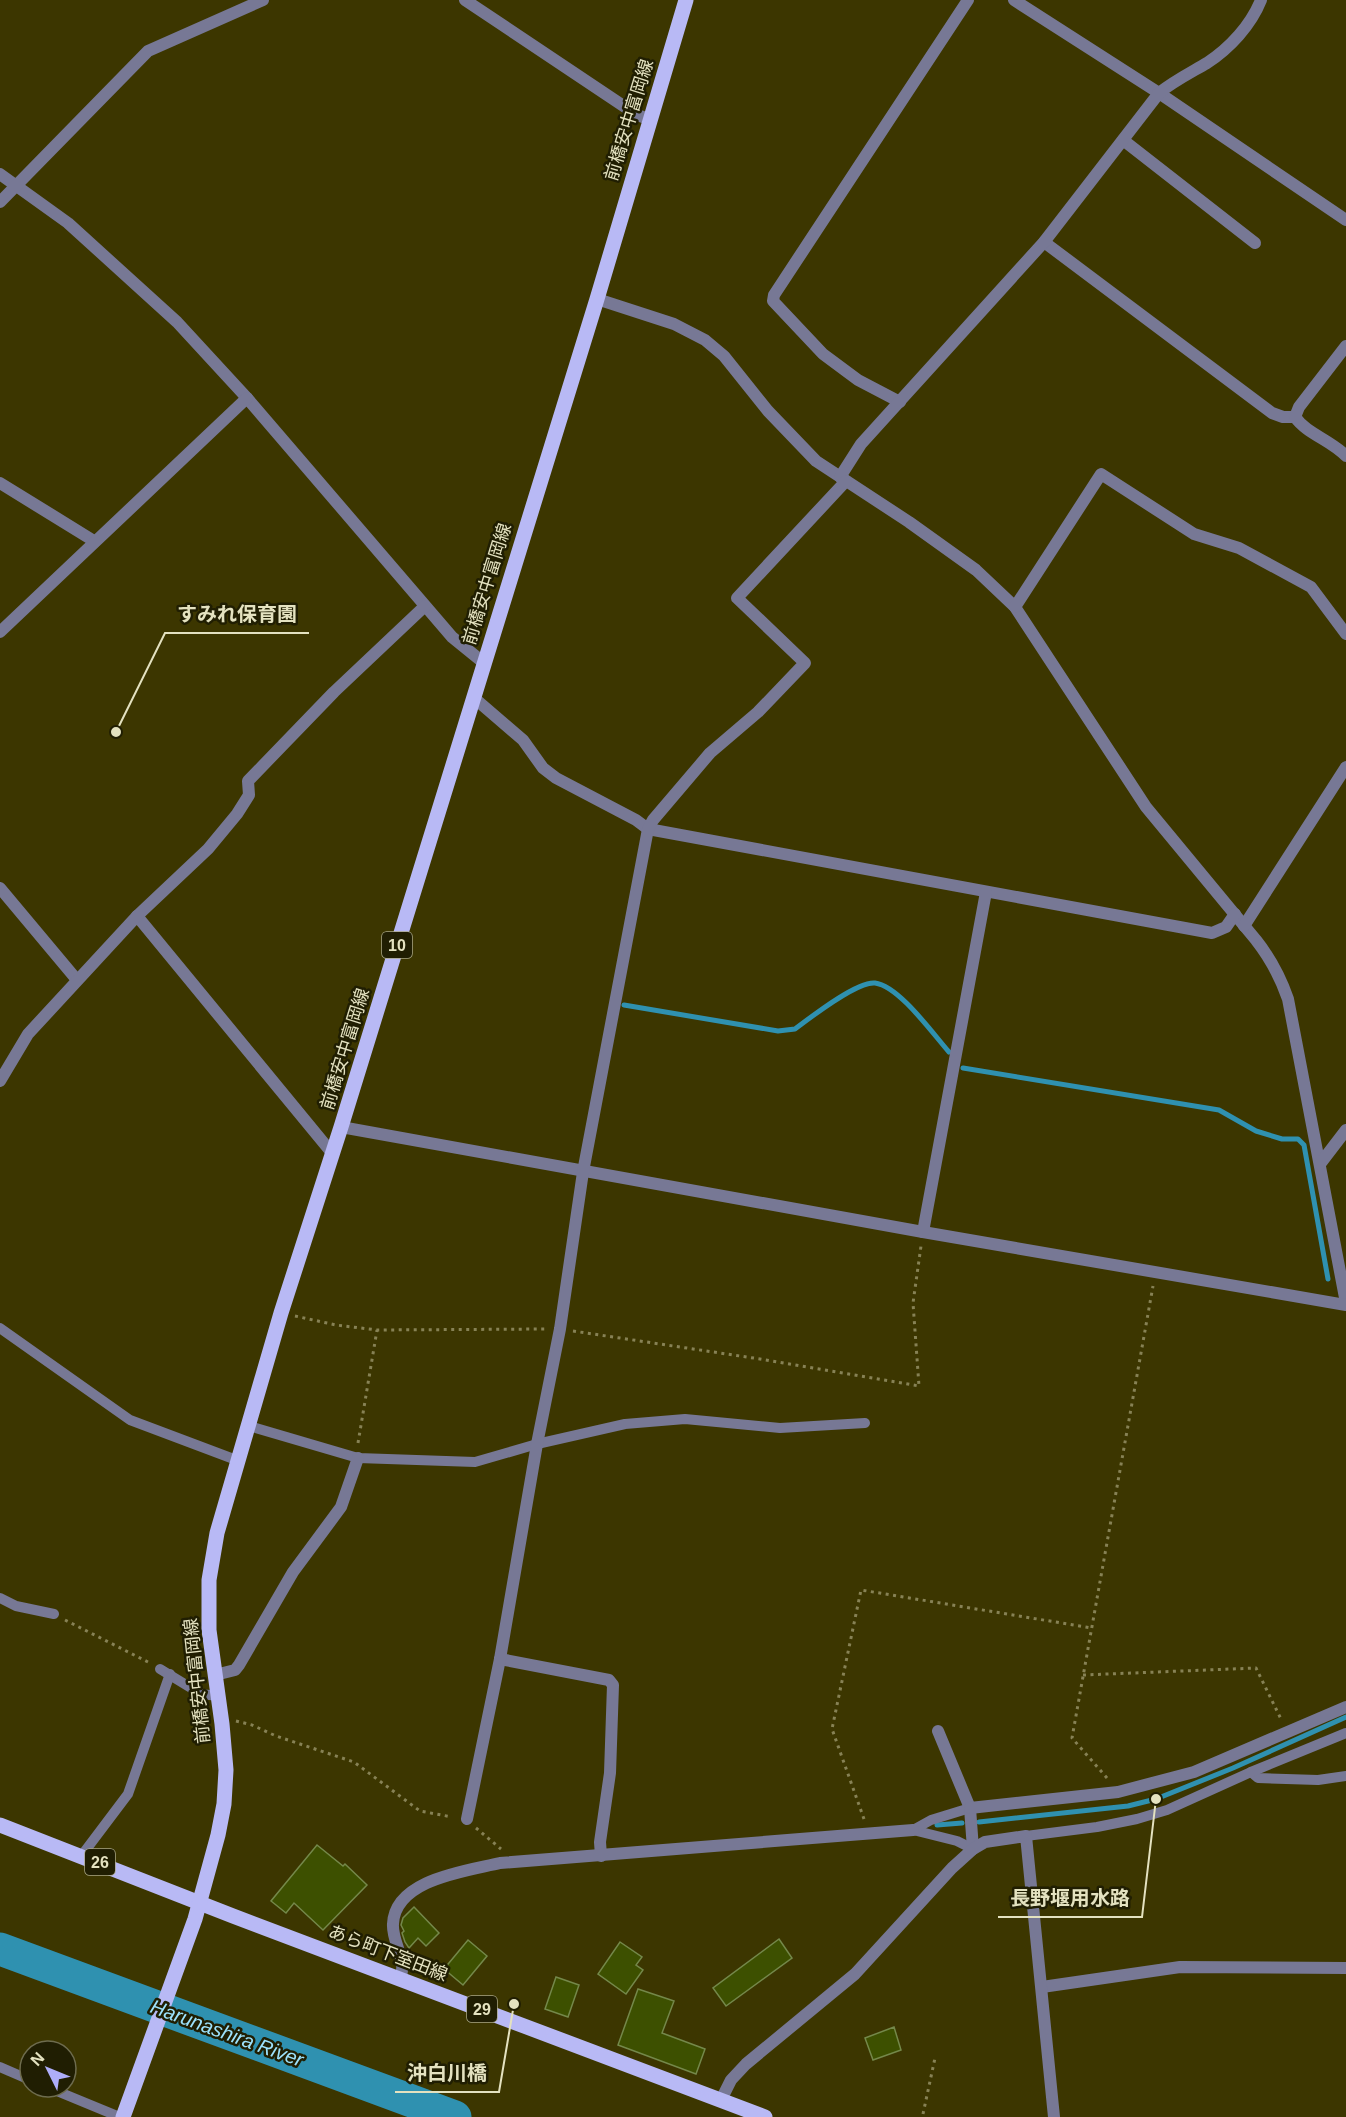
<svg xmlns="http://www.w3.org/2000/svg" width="1346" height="2117" font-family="Helvetica,'Noto Sans JP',sans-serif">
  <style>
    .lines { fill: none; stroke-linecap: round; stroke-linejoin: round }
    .stream { stroke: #2f91b0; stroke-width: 5 }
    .river { stroke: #2f91b0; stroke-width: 33 }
    .building { fill: #3d5000; stroke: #74884a; stroke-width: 1.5 }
    .path { stroke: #878255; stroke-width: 3; stroke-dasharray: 3 4.5; stroke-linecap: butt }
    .service { stroke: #777895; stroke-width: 10 }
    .minor { stroke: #777895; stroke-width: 12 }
    .primary { stroke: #b8b9f5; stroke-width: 15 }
    .labels { text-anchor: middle; stroke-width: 5; stroke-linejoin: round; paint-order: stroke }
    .shield { fill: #201e02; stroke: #a9a787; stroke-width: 1.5 }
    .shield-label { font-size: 16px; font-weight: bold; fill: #e4e2c0 }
    .street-label { font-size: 18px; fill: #e4e2c0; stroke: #201e02 }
    .water-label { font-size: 20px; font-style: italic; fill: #9de2fc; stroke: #201e02 }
    .leader { fill: none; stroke: #e4e2c0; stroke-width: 2 }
    .callout-dot { fill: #e4e2c0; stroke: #201e02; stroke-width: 2 }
    .callout-label { font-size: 20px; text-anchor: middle; font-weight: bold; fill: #e4e2c0; stroke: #201e02; stroke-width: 5; stroke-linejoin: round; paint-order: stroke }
  </style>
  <rect width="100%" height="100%" fill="#3c3600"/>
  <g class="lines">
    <g class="stream">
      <path d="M624 1005 778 1031 795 1029C811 1017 857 981 875 983 899 986 933 1034 949 1052"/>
      <polyline points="963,1068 1219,1110 1256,1131 1282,1139 1298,1139 1304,1145 1328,1279"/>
      <polyline points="979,1822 1128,1806 1156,1799 1233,1768 1346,1717"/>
      <polyline points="937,1825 962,1823"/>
    </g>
    <polyline class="river" points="0,1949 455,2117"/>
  </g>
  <g class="building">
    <polygon points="317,1845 343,1866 345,1864 367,1885 323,1930 294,1903 286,1913 271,1901"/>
    <polygon points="414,1907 439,1933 426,1946 418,1938 409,1948 405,1942 402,1933 404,1931 401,1925 403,1918"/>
    <polygon points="779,1939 792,1958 726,2006 713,1988"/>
    <polygon points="468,1940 487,1956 463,1985 444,1969"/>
    <polygon points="620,1942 642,1957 636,1965 643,1970 626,1994 598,1974"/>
    <polygon points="556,1977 579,1985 568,2017 545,2009"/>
    <polygon points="638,1989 674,2001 662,2033 705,2049 696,2074 618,2045"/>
    <polygon points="894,2027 901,2050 873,2060 865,2038"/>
  </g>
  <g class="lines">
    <g class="path">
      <polyline points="295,1316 336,1325 377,1330 545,1329"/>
      <polyline points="573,1331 760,1359 919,1386 913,1303 921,1246"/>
      <polyline points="358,1443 377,1330"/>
      <polyline points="65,1620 148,1662"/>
      <polyline points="1083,1675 1256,1668 1281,1719"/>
      <polyline points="236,1721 252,1725 276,1736 354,1762 420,1811 452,1817"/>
      <polyline points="1107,1778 1072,1738 1153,1286"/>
      <polyline points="864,1819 832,1729 861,1590 1092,1628"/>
      <polyline points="476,1828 501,1849"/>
      <polyline points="923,2114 935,2058"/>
    </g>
    <g class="service">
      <polyline points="0,1328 130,1420 239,1461"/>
      <polyline points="249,1426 358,1458 475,1462 537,1444 625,1424 685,1419 780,1428 865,1423"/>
      <polyline points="0,1598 16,1606 54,1614"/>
      <polyline points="160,1669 201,1694 218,1696"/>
      <polyline points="1251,1772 1258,1778 1318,1780 1346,1776"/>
      <polyline points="913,1830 957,1841 973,1849"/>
      <polyline points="913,1830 931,1820 970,1808"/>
      <polyline points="1026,1836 1097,1827 1137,1819 1167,1810 1251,1772 1346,1733"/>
      <polyline points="82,1855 128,1794 170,1674"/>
      <polyline points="0,2067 30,2080"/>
      <polyline points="47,2087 120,2117"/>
    </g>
    <g class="minor">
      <polyline points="465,0 637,115 649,119"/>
      <polyline points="1014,0 1159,93 1346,220"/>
      <polyline points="1123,140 1255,243"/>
      <polyline points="0,174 68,223 177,322 247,398 452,637 484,663"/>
      <polyline points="0,202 148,51 263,0"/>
      <polyline points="1044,242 1272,413 1283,417 1295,417"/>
      <path d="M597 299 674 324 705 340 724 356 768 411 816 461 909 522 976 570 1015 607 1146 807 1256 940C1271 959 1280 976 1288 999L1346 1303"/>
      <path d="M1346 346 1299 407 1295 417C1307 434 1331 440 1346 456"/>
      <polyline points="900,402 858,380 823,354 773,301 774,295 968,0"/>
      <path d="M840 477 861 444 1044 242 1159 93C1174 81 1190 73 1207 63 1230 48 1251 25 1261 0"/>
      <polyline points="0,483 94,541"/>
      <polyline points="1015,607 1101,474 1194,534 1239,548 1311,587 1346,634"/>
      <polyline points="0,632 247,398"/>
      <polyline points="473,697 523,740 543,768 556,778 636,820 648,829 1212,933 1226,927 1235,914"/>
      <polyline points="0,888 77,980"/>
      <polyline points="137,916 332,1153"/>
      <polyline points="1244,926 1346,767"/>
      <polyline points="0,1081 28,1034 137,916 208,849 237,814 249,795 248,781 334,692 425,606"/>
      <polyline points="341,1127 923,1232 1346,1305"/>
      <polyline points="1320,1164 1346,1130"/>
      <polyline points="923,1232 986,892"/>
      <polyline points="500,1659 609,1680 613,1685 610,1773 600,1842 601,1856"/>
      <polyline points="215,1675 235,1670 239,1665 293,1572 341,1507 358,1458"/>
      <polyline points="938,1731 970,1808 973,1849"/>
      <polyline points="970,1808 1118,1792 1194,1772 1346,1707"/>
      <polyline points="467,1819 500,1659 537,1444 560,1329 583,1172 648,829 653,820 710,753 758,712 805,663 737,598 846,481"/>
      <path d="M401 1979C401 1974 403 1969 402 1965 401 1951 392 1938 393 1924 395 1879 467 1871 500 1863L913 1830"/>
      <polyline points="1042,1987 1180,1967 1346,1968"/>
      <polyline points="721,2100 731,2080 746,2064 855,1974 952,1868 973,1849 985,1842 1026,1836 1054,2117"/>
    </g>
    <g class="primary">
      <polyline points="0,1825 233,1916 765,2117"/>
      <polyline points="123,2117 195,1919 218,1835 224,1804 226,1770 222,1724 209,1630 209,1580 217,1533 281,1313 341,1127 597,299 686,0"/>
    </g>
  </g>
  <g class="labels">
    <g class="shield">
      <rect x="382" y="932" width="30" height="26" rx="4.5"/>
      <rect x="85" y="1849" width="30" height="26" rx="4.5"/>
      <rect x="467" y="1996" width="30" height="26" rx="4.5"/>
    </g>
    <g class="shield-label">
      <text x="397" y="951">10</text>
      <text x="100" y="1868">26</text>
      <text x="482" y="2015">29</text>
    </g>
    <g class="street-label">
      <text transform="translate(629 120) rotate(-73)" y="6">前橋安中富岡線</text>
      <text transform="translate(487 584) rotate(-73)" y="6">前橋安中富岡線</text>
      <text transform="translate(345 1049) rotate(-73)" y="6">前橋安中富岡線</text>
      <text transform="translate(197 1681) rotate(-96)" y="6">前橋安中富岡線</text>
      <text transform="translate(388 1953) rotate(21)" y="6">あら町下室田線</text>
    </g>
    <g class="water-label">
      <text transform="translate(227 2033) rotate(20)" y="7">Harunashira River</text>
    </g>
  </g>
  <path class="leader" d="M116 732L165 633H309M1156 1799L1142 1917H998M514 2004L499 2092H395"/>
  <g class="callout-dot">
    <circle cx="116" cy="732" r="6"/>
    <circle cx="1156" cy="1799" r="6"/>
    <circle cx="514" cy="2004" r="6"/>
  </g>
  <g class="callout-label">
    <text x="237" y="621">すみれ保育園</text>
    <text x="1070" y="1905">長野堰用水路</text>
    <text x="447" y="2080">沖白川橋</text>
  </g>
  <g transform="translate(48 2069) rotate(313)"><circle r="28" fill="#201e02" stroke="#6e6c4e" stroke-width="1.5"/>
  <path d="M0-4.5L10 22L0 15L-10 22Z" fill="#aeaefa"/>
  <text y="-9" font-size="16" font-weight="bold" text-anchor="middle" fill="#e4e2c0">N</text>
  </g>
</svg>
